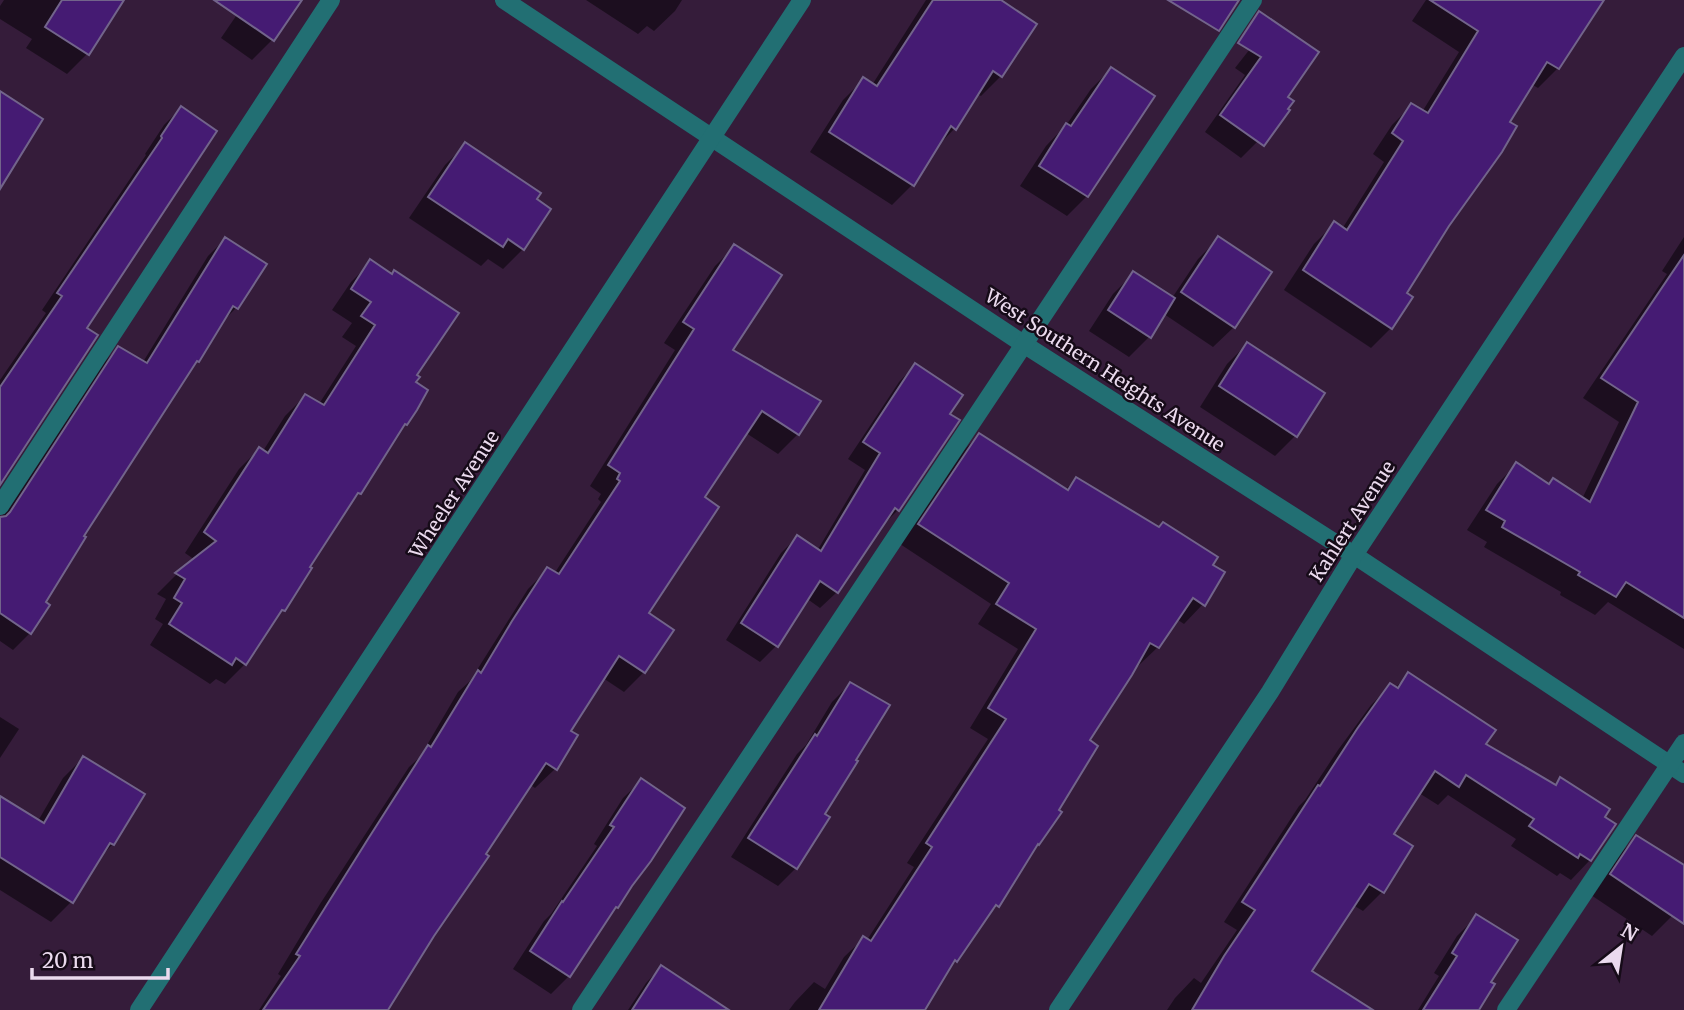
<svg xmlns="http://www.w3.org/2000/svg" width="1684" height="1010" font-family="Merriweather,serif">
  <style>
    .shadow { fill: #0007 }
    .building { fill: #451b73; stroke: #72648b; stroke-width: 2 }
    .lines { fill: none; stroke-linecap: round; stroke-linejoin: round }
    .minor { stroke: #226f73; stroke-width: 18 }
    .labels { text-anchor: middle; stroke-width: 5; stroke-linejoin: round; paint-order: stroke }
    .street-label { font-size: 19px; fill: #ebdaee; stroke: #160b18 }
  </style>
  <rect width="100%" height="100%" fill="#351c3a"/>
  <g class="shadow">
    <polygon points="4,0 122,0 87,54 67,74 26,48 32,39 0,19 0,6"/>
    <polygon points="247,0 299,0 272,40 252,60 221,38"/>
    <polygon points="586,0 682,0 675,11 654,31 647,26 638,34"/>
    <polygon points="926,0 998,0 1001,76 981,96 977,94 955,128 935,149 912,185 892,205 810,152 843,100 863,80 872,85"/>
    <polygon points="1426,0 1602,0 1558,68 1538,88 1531,84 1405,294 1391,328 1371,348 1284,290 1314,244 1334,224 1342,229 1384,162 1373,154 1392,125 1412,105 1422,112 1459,52 1412,21"/>
    <polygon points="1257,40 1315,52 1258,141 1241,158 1205,132 1245,75 1235,68"/>
    <polygon points="1111,69 1087,196 1067,216 1020,186 1046,146 1067,124 1091,89"/>
    <polygon points="181,108 85,329 0,482 0,380 46,313 42,310 146,155 145,154 164,125"/>
    <polygon points="465,145 535,200 523,249 503,269 488,259 481,266 409,218 445,165"/>
    <polygon points="1684,237 1684,649 1608,602 1595,615 1560,595 1561,592 1484,547 1487,542 1467,530 1497,484 1516,465 1548,486 1582,499 1619,422 1583,398 1667,274 1662,271"/>
    <polygon points="225,239 236,308 221,323 197,361 190,368 81,536 44,602 30,633 13,650 0,641 0,519 101,365 118,348 143,362 208,256"/>
    <polygon points="1218,239 1234,327 1213,347 1164,314 1149,337 1129,357 1089,331 1113,294 1133,274 1172,298 1198,259"/>
    <polygon points="735,246 731,351 798,434 778,454 746,433 702,498 646,613 644,672 624,692 603,678 569,731 555,769 535,788 529,784 385,1010 259,1010 281,976 278,974 320,904 409,767 420,757 458,692 470,681 528,589 548,569 554,574 601,502 598,499 601,494 590,486 675,350 664,343 715,266"/>
    <polygon points="371,262 415,375 405,424 398,431 360,493 349,505 283,610 274,620 245,664 225,684 216,679 210,684 150,645 163,624 155,619 166,599 157,594 177,574 195,560 185,553 239,469 259,449 263,451 285,416 305,396 319,404 356,346 342,337 352,323 332,310 351,282"/>
    <polygon points="1247,344 1295,436 1275,456 1200,407 1227,364"/>
    <polygon points="915,365 898,510 882,526 837,592 820,608 806,598 776,646 760,662 726,640 781,553 797,537 817,551 865,470 848,459 899,382"/>
    <polygon points="979,435 1065,490 1076,479 1211,566 1203,604 1184,624 1178,620 1158,647 1138,666 1136,665 1087,740 1038,844 997,906 983,920 956,961 948,968 924,1010 789,1010 795,1002 814,982 825,989 844,957 864,938 867,940 914,867 907,863 988,739 970,728 1018,649 978,624 991,604 900,544 960,454"/>
    <polygon points="1408,675 1484,745 1554,786 1560,780 1590,860 1571,880 1560,873 1557,876 1511,846 1516,839 1448,795 1438,805 1419,793 1392,835 1410,847 1382,892 1363,911 1353,905 1309,971 1369,1010 1167,1010 1175,998 1194,978 1201,983 1237,930 1224,922 1299,806 1305,800 1338,750 1371,705 1391,685 1395,688"/>
    <polygon points="850,684 823,814 828,818 796,868 778,886 731,857 797,754 806,745 832,702"/>
    <polygon points="0,717 19,729 0,758"/>
    <polygon points="83,758 113,844 99,858 71,902 51,922 0,890 0,847 38,821 63,778"/>
    <polygon points="641,781 617,907 607,917 569,976 551,994 513,969 544,921 551,914 597,846 594,844 623,798"/>
    <polygon points="1636,837 1684,868 1684,898 1672,916 1652,936 1591,895 1616,858"/>
    <polygon points="1477,916 1488,982 1477,1010 1418,1010 1439,976 1434,973 1457,936"/>
    <polygon points="661,967 688,1010 628,1010 646,983"/>
  </g>
  <g class="building">
    <polygon points="62,0 124,0 89,55 45,27"/>
    <polygon points="214,0 302,0 274,41"/>
    <polygon points="933,0 1001,0 1037,24 1002,77 993,71 956,130 951,126 914,186 829,132 863,77 877,86"/>
    <polygon points="1168,0 1239,0 1219,31"/>
    <polygon points="1430,0 1604,0 1559,69 1547,62 1510,122 1517,126 1502,152 1449,226 1407,293 1413,297 1392,329 1303,270 1334,221 1347,230 1403,141 1392,133 1411,103 1428,113 1478,31"/>
    <polygon points="1259,11 1319,52 1288,97 1294,101 1288,109 1290,110 1264,146 1220,115 1261,57 1238,43"/>
    <polygon points="1111,67 1155,96 1088,197 1039,166 1066,123 1071,126"/>
    <polygon points="0,91 43,119 0,189"/>
    <polygon points="181,106 217,131 87,328 98,335 0,485 0,387 62,296 57,293 162,138 161,136"/>
    <polygon points="465,142 541,193 537,199 551,209 524,250 508,239 503,247 428,197"/>
    <polygon points="1218,236 1272,272 1235,328 1181,292"/>
    <polygon points="225,237 267,264 238,309 233,306 199,362 197,361 84,536 86,537 46,602 50,605 31,634 0,613 0,517 6,516 10,512 118,346 147,363"/>
    <polygon points="734,244 782,275 733,350 821,401 799,435 762,411 705,497 719,507 649,613 674,630 645,673 619,656 571,731 578,735 557,770 546,763 486,854 489,856 434,936 388,1010 263,1010 300,956 296,954 368,839 428,745 431,747 478,670 481,673 512,621 547,567 559,574 620,481 617,479 620,473 608,465 694,329 683,322"/>
    <polygon points="1684,255 1684,618 1626,582 1616,597 1578,575 1580,572 1502,527 1505,521 1486,510 1516,462 1549,484 1553,478 1590,502 1638,402 1601,378"/>
    <polygon points="370,259 392,274 394,270 459,313 417,375 420,377 416,382 428,390 417,410 407,425 405,424 361,494 358,493 310,567 312,568 285,611 282,610 246,665 236,658 232,665 169,624 182,603 174,598 185,579 175,573 216,541 204,532 259,447 268,453 305,394 324,405 354,358 375,325 361,316 371,302 351,289"/>
    <polygon points="1133,271 1175,298 1151,338 1108,310"/>
    <polygon points="1247,342 1325,393 1297,437 1219,386"/>
    <polygon points="915,363 963,395 950,414 960,420 899,511 895,508 838,593 820,581 778,647 741,623 797,535 821,551 880,453 863,442"/>
    <polygon points="979,433 1068,490 1076,477 1159,527 1163,522 1218,557 1213,565 1225,572 1205,606 1193,598 1159,648 1150,643 1132,675 1090,740 1098,746 1059,810 1062,812 1039,845 1038,844 999,907 996,905 957,962 955,960 925,1010 819,1010 863,936 871,941 932,847 926,843 1006,719 988,708 1036,629 996,604 1009,583 918,524"/>
    <polygon points="1408,672 1496,730 1486,744 1556,785 1560,777 1610,809 1605,817 1616,824 1591,861 1580,854 1578,858 1529,826 1534,819 1466,775 1459,787 1435,771 1394,834 1413,846 1384,893 1369,884 1312,971 1373,1010 1192,1010 1224,956 1255,910 1242,902 1318,785 1320,786 1357,729 1390,683 1398,688"/>
    <polygon points="850,682 890,705 856,760 858,761 825,814 830,817 797,869 748,838 815,734 817,736"/>
    <polygon points="83,756 145,794 114,845 110,843 73,903 0,857 0,796 44,823"/>
    <polygon points="641,778 685,808 651,861 632,886 618,908 616,907 570,977 530,951 562,901 563,902 614,827 610,825"/>
    <polygon points="1636,835 1684,865 1684,924 1610,874"/>
    <polygon points="1476,914 1518,940 1491,982 1495,984 1479,1010 1423,1010 1457,956 1452,953"/>
    <polygon points="661,965 729,1010 632,1010"/>
  </g>
  <g class="lines">
    <g class="minor">
      <polyline points="504,0 1025,345 1354,555 1684,774"/>
      <polyline points="0,506 331,0"/>
      <polyline points="139,1010 802,0"/>
      <polyline points="581,1010 1253,0"/>
      <polyline points="1058,1010 1270,692 1354,555 1684,56"/>
      <polyline points="1506,1010 1684,743"/>
    </g>
  </g>
  <g class="labels">
    <g class="street-label">
      <text transform="translate(1105 370) rotate(33)" y="7">West Southern Heights Avenue</text>
      <text transform="translate(454 494) rotate(-57)" y="7">Wheeler Avenue</text>
      <text transform="translate(1352 521) rotate(-57)" y="7">Kahlert Avenue</text>
    </g>
  </g>
  <g transform="translate(1621 947) rotate(30)" stroke="#160b18" stroke-width="5" paint-order="stroke">
  <path d="M0-5L12 26L0 18L-12 26Z" fill="#ebdaee"/>
  <text y="-10" font-size="19" font-weight="bold" text-anchor="middle" fill="#ebdaee">N</text>
  </g>
  <path d="M32 968v10h136v-10" fill="none" stroke="#ebdaee" stroke-width="3.5"/>
  <text x="42" y="968" font-size="21" fill="#ebdaee" stroke="#160b18" stroke-width="5" paint-order="stroke">20 m</text>
</svg>
